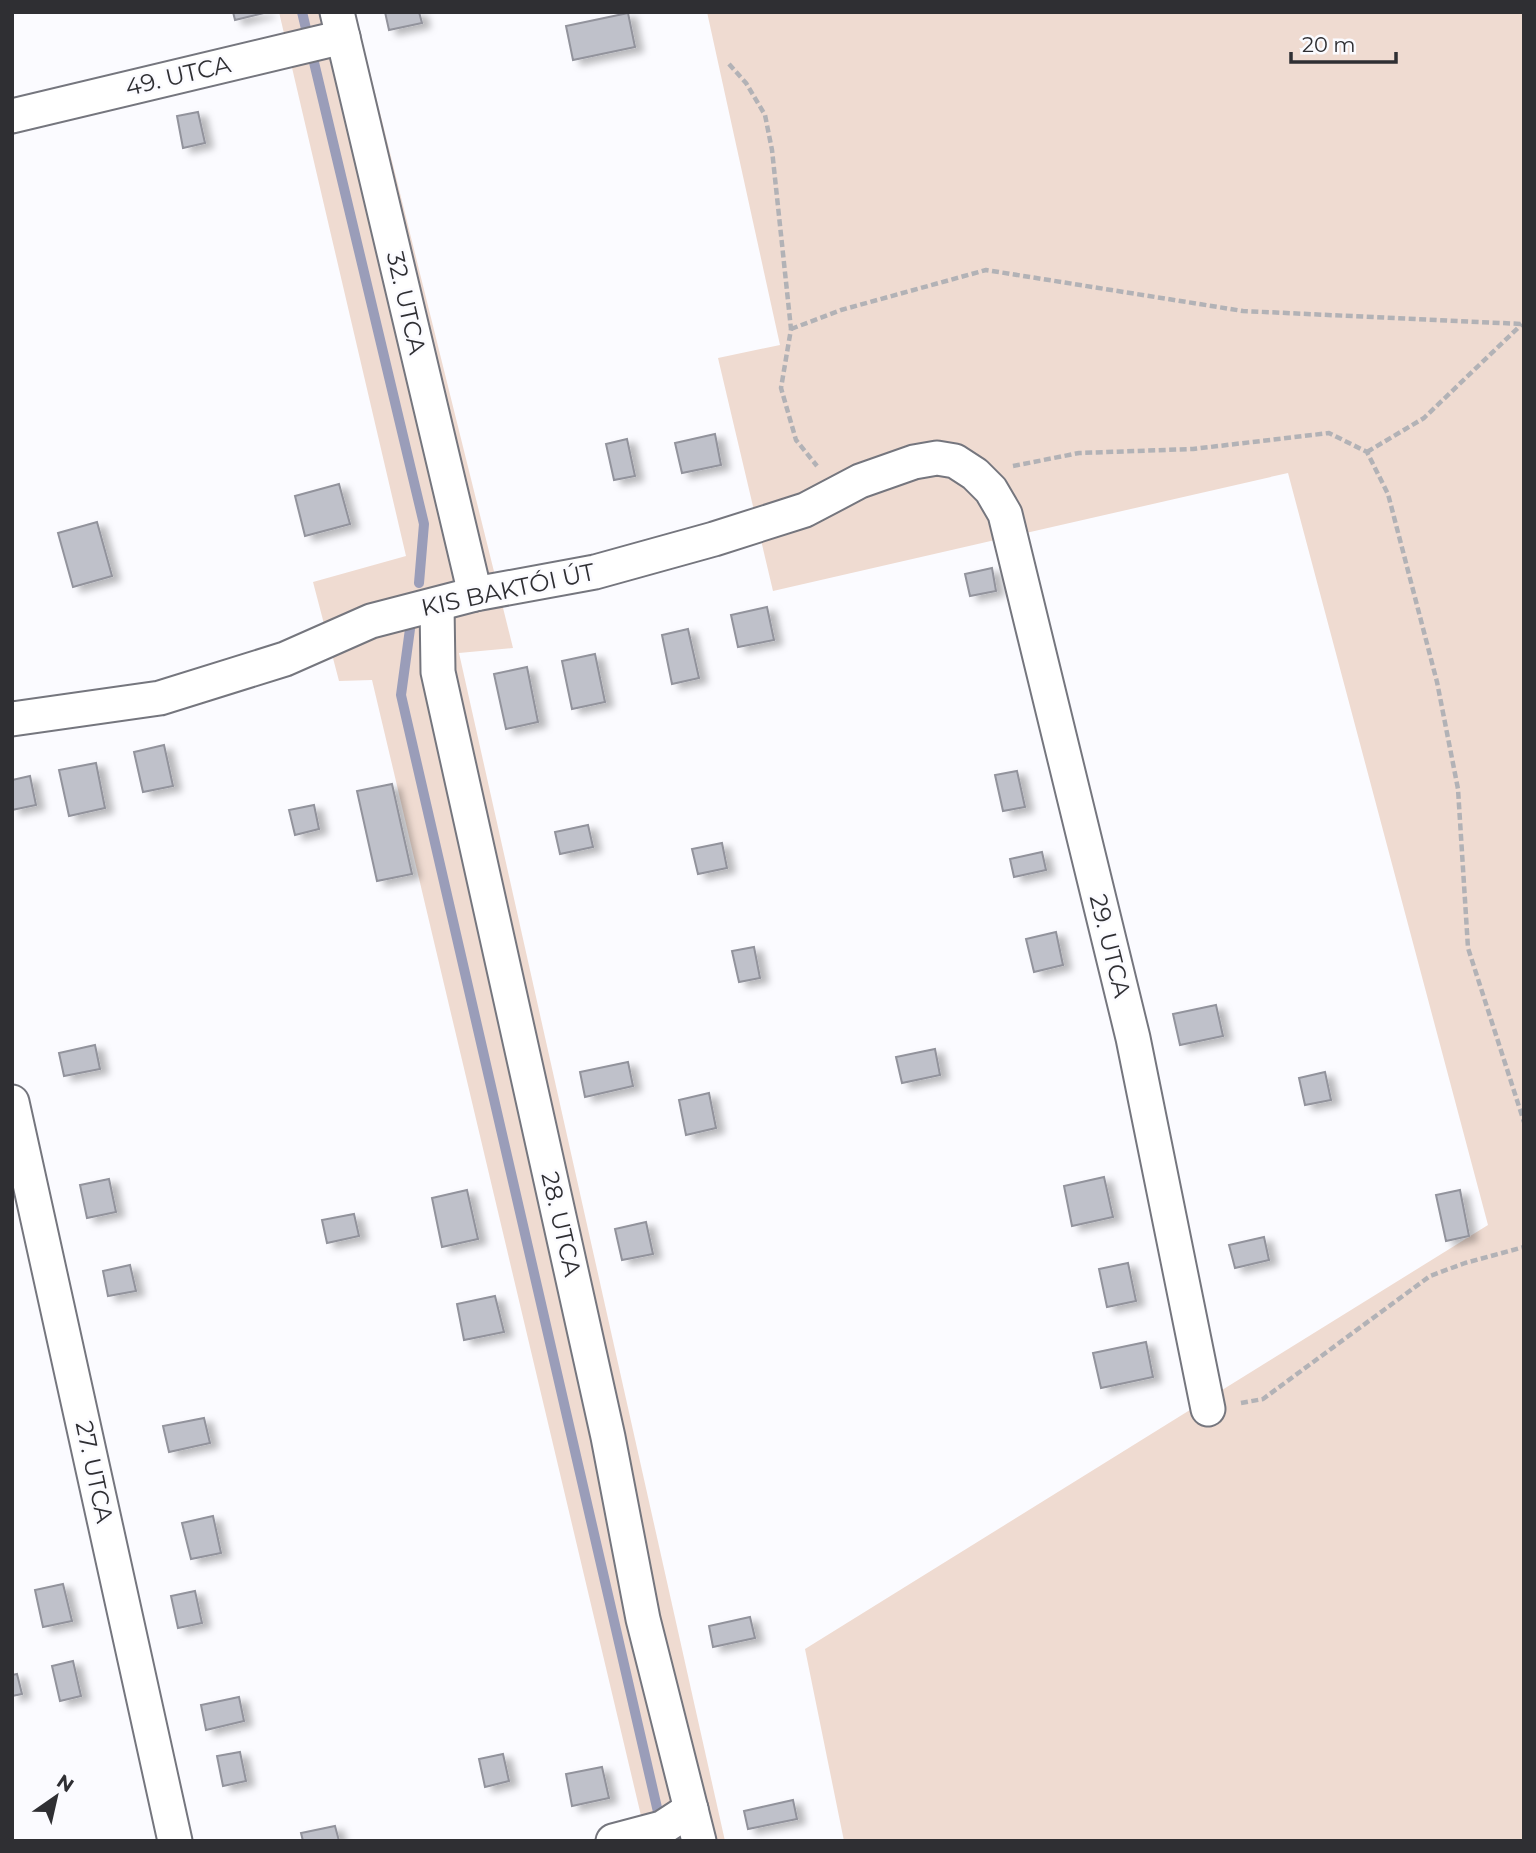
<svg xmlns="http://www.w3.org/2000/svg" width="1536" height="1853" font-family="Montserrat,sans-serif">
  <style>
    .green { fill: #efdbd1 }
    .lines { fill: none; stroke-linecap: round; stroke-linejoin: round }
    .stream { stroke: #9a9db9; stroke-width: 10 }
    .building { fill: #bfc1ca; stroke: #92939c; stroke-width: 2; filter: url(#shadow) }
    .street-casing { stroke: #75767e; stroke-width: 37 }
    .path { stroke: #b2b2b6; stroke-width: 4.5; stroke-dasharray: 7 3.5; stroke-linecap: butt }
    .street { stroke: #fff; stroke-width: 33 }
    .labels { text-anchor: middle; stroke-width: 5; stroke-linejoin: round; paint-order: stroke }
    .street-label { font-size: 24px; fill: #2f2f33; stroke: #fbfbff }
  </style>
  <defs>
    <filter id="shadow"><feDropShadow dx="8" dy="4.5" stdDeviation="3.5" flood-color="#0004"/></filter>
  </defs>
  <rect width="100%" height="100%" fill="#fbfbff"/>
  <g class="green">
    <polygon points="279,12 355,12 513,648 459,653 725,1841 647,1841 372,680 339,681 313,582 406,556"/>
    <polygon points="707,12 1524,12 1524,1841 844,1841 805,1649 1488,1225 1288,473 773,591 718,358 780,345"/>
  </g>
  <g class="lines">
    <g class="stream">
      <polyline points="302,12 424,524 419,583"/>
      <polyline points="410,629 401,695 661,1825"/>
    </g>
  </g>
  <g class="building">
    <polygon points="233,12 268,12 235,20"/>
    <polygon points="385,12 419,12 422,23 389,30"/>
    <polygon points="628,13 635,47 573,60 566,26"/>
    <polygon points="198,112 205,143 183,148 177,116"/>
    <polygon points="715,434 721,465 682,473 675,443"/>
    <polygon points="627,439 635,476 614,480 606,444"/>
    <polygon points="339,484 350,524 305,536 295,496"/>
    <polygon points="97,522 112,576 73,587 58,533"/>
    <polygon points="992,568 996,591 970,596 965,574"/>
    <polygon points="767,607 774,640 738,647 731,615"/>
    <polygon points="688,629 699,678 672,684 662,635"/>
    <polygon points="595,654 605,702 572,709 562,661"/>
    <polygon points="527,667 538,722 506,729 494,674"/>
    <polygon points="164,745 173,786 143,792 134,752"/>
    <polygon points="96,763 105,808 69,816 59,770"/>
    <polygon points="1017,771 1025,807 1003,811 995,775"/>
    <polygon points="30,776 36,805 12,810 12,780"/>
    <polygon points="392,784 412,874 377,881 357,791"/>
    <polygon points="314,805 319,829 295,835 289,810"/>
    <polygon points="588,825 593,847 560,854 555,832"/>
    <polygon points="722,843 727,868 698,874 692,849"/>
    <polygon points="1042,852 1046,870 1014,877 1010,859"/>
    <polygon points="1056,932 1063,965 1034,972 1026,939"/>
    <polygon points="754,947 760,978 739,982 732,951"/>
    <polygon points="1216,1005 1223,1036 1180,1045 1173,1014"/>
    <polygon points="95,1045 100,1069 64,1076 59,1053"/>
    <polygon points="935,1049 940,1075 902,1083 896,1057"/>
    <polygon points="628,1062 633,1086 585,1097 580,1072"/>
    <polygon points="1325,1072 1331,1100 1305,1105 1299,1078"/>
    <polygon points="709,1093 716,1128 686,1135 679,1100"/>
    <polygon points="1104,1177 1113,1217 1072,1226 1064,1186"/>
    <polygon points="109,1179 116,1212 87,1218 80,1185"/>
    <polygon points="467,1190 478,1239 442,1247 432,1198"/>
    <polygon points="1460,1190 1469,1236 1446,1241 1436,1195"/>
    <polygon points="354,1214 359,1236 327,1243 322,1220"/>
    <polygon points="646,1222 653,1254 622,1260 615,1229"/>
    <polygon points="1264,1237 1269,1260 1235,1268 1229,1245"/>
    <polygon points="1128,1263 1136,1301 1107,1307 1099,1269"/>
    <polygon points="130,1265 136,1291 108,1296 103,1271"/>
    <polygon points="495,1296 504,1332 464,1340 457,1304"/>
    <polygon points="1146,1342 1153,1377 1101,1388 1093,1353"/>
    <polygon points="204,1418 210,1443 169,1452 163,1426"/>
    <polygon points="213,1516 221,1553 191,1559 182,1523"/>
    <polygon points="63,1584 72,1621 43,1627 35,1590"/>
    <polygon points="195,1591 202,1623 178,1628 171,1596"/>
    <polygon points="750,1617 755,1638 713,1647 709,1626"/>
    <polygon points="73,1661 81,1696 60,1701 52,1666"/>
    <polygon points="17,1674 22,1694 12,1696 12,1675"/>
    <polygon points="239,1697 244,1721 206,1730 201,1705"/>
    <polygon points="240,1752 246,1781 223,1786 217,1756"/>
    <polygon points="503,1754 509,1781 485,1787 479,1759"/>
    <polygon points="602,1767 609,1798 572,1806 566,1774"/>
    <polygon points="793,1800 797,1819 748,1829 744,1811"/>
    <polygon points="335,1826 339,1841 303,1841 301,1833"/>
  </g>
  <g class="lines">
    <defs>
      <g id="street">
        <polyline points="337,12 475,594"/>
        <polyline points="12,116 343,37"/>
        <polyline points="437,605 438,672 608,1437 643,1619 699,1841"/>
        <polyline points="12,719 160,698 285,659 371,621 475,594 595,572 714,539 805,510 860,481 914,462 937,458 955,461 975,474 991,490 1005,514 1133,1038 1208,1409"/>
        <polyline points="12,1102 175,1841"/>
        <polyline points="613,1841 662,1828 691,1809"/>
      </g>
    </defs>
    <use href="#street" class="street-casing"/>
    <g class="path">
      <polyline points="729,64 746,83 765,115 772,150 791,329 781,388 796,440 817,466"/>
      <polyline points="791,329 841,310 986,270 1243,311 1522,324"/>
      <polyline points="1367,452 1424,418 1522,324"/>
      <polyline points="1013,466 1079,453 1193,449 1329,433 1367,452 1388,494 1437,682 1458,789 1468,948 1524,1122"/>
      <polyline points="1241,1403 1263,1399 1430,1276 1465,1263 1524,1247"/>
    </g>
    <use href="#street" class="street"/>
  </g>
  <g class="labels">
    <g class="street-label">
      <text transform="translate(178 76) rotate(-13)" y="8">49. UTCA</text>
      <text transform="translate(406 303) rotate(77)" y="8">32. UTCA</text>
      <text transform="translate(508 590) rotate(-12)" y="8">KIS BAKTÓI ÚT</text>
      <text transform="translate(1110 946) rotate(76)" y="8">29. UTCA</text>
      <text transform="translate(561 1224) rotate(77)" y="8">28. UTCA</text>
      <text transform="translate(94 1472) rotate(78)" y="8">27. UTCA</text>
    </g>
  </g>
  <rect width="1536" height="1853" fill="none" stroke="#2f2f33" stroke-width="28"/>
  <g transform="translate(56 1797) rotate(34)" stroke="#fbfbff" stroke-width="5" paint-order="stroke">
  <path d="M0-5L12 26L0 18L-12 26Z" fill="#2f2f33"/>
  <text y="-10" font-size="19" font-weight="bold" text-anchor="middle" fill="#2f2f33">N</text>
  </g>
  <path d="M1291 52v10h105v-10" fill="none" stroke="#2f2f33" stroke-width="3.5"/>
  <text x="1302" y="52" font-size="21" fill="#2f2f33" stroke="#fbfbff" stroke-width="5" paint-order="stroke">20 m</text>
</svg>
